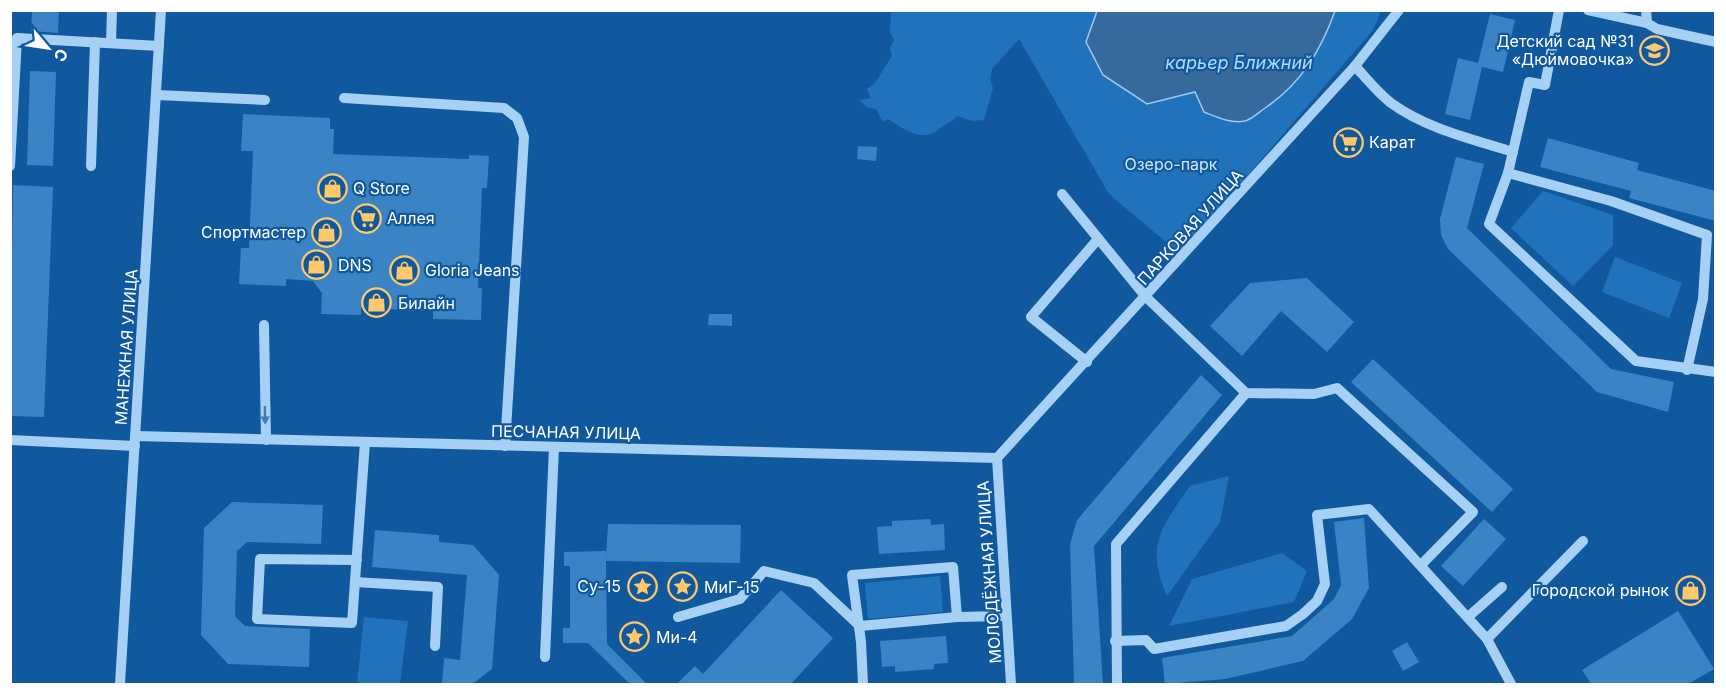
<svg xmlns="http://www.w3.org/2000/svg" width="1726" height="695" font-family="Inter,sans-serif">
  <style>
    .green { fill: #2072bb }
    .water { fill: #366a9c; stroke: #99ccf8; stroke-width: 1.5 }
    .building { fill: #3a83c5 }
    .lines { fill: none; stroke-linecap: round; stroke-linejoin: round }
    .minor { stroke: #a7d0f5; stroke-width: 10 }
    .oneway { fill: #3e7db8 }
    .labels { text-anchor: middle; stroke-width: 4.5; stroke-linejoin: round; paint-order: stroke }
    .poi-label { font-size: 16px; fill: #fff; stroke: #11599e; text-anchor: start }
    .park-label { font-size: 16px; fill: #d0e8fe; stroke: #11599e }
    .street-label { font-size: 16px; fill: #fff; stroke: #11599e }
    .water-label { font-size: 18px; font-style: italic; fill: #b4dafb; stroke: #11599e }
  </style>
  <rect width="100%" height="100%" fill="#11599e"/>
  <g class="green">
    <path d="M891 11H1097L1086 42 1147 104 1196 92 1318 52 1335 11H1381L1373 30 1180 254 1109 194 1019 39 992 69 990 79 993 88 984 120 972 121 957 116C952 123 948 122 942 127 922 144 907 131 888 119L883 122 876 109 868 108 859 100 871 98 867 89 875 83 892 56 890 48 894 40 890 32Z"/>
    <polygon points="1543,191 1613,215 1613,245 1573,286 1511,228"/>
    <polygon points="1615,257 1682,283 1669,318 1602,292"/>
    <path d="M1229 476 1220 522 1167 596C1145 545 1161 528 1190 486Z"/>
    <polygon points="1282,553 1307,571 1294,602 1169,626 1192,579"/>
    <polygon points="940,576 943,612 868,619 865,583"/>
    <polygon points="364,617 408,621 400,684 357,684"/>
  </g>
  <path class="water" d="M1097 11V10L1335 11C1321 50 1301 84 1265 108 1259 112 1252 119 1245 121 1231 124 1217 117 1204 112L1195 92 1147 104 1103 75 1086 42Z"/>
  <g class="building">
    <polygon points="32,10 59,10 58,33 31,31"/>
    <polygon points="1490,14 1515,20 1503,72 1482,67 1470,120 1445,114 1458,58 1478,63"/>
    <polygon points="30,71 56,72 53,166 27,165"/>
    <polygon points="243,114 330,118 330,129 334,129 333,154 469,159 469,155 489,156 487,188 482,188 478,288 482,288 481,320 433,319 433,311 361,308 361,315 321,314 322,293 313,281 286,279 286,286 239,284 241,248 249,248 253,151 241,151"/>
    <circle cx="1348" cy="143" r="15"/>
    <polygon points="1548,138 1639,163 1637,170 1716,191 1716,221 1629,198 1631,191 1540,167"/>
    <polygon points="858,146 877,147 876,161 857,159"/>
    <polygon points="1456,157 1484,164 1467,228 1611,369 1674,382 1668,412 1597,392 1448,249 1441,235 1440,219"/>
    <polygon points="13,185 53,187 44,417 10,416"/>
    <polygon points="1307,278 1354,322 1327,352 1281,311 1242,356 1210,326 1250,283"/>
    <polygon points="709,314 732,314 732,326 708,325"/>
    <polygon points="1373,359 1513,489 1492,512 1351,382"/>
    <polygon points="1201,375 1222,395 1094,546 1103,684 1074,684 1070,544 1077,520"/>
    <polygon points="232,502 323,505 321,544 247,542 237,551 235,616 245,626 310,629 309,667 228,664 201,635 204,528"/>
    <polygon points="1364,518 1369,588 1352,619 1303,661 1225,679 1165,684 1162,658 1292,636 1334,599 1341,585 1334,522"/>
    <polygon points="930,519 931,525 944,524 945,550 879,554 877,527 892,526 892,521"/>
    <polygon points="1484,519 1506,539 1463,586 1441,566"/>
    <polygon points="608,524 741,525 740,563 606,561 607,644 647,684 630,684 588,643 563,643 563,628 570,628 570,566 564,566 564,552 606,551 606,558"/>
    <polygon points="375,530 439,535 439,542 473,545 499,575 492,669 472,684 442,684 444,658 460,660 467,575 372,567"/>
    <polygon points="781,590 833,638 791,684 677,684 695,666 703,674"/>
    <polygon points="1678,611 1714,669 1688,684 1591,684 1582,670"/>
    <polygon points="946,636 948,663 934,664 934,669 895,672 895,666 882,667 880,641"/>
    <polygon points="1407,642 1419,662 1403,671 1392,651"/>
  </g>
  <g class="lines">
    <g class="minor">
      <polyline points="1559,10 1545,85 1529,82 1508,173 1489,224 1636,361 1716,372"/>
      <polyline points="1588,10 1647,23"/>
      <polyline points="1646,10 1647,23 1657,29 1716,42"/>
      <polyline points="111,43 112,10"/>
      <path d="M1355 66C1366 78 1378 93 1391 103 1427 129 1472 139 1513 152"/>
      <polyline points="157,95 265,100"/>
      <polyline points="344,98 504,108 517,118 524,137 505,446"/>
      <polyline points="10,166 17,38 159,46"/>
      <polyline points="91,166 95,42"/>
      <polyline points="1508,173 1611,201 1707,235 1703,299 1687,370"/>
      <polyline points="1062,194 1146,297 1246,393 1314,394 1337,388 1473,512 1421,565"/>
      <polyline points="264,325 266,440"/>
      <polyline points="1087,362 1031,317 1098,239"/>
      <polyline points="135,436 997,458"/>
      <polyline points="10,440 135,446"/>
      <polyline points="997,458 1355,66 1399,10"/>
      <polyline points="997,458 1011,684"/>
      <polyline points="357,560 260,559 257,619 352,623 365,442"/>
      <polyline points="355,582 438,587 435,646"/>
      <polyline points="678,617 740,599 764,571 814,583 860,626 957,617 1005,616"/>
      <polyline points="1468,617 1502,587"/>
      <polyline points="1487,639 1583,541"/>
      <polyline points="1115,641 1146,640 1154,649 1286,626 1303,614 1317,601 1325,584 1317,515 1369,509 1487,639 1511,684"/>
      <polyline points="545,657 554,447"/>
      <polyline points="120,684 161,10"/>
      <polyline points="863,684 861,642 852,575 953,567 957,617"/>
      <polyline points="1117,684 1116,544 1246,393"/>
    </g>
  </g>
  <defs><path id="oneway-solid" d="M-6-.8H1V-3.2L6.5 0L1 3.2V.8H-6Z" transform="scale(1.5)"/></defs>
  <use class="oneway" href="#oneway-solid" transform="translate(265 415) rotate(89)"/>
  <defs>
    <symbol id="school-ring" viewBox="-11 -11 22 22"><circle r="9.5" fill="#11599e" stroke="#ffc96b" stroke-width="1.5"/><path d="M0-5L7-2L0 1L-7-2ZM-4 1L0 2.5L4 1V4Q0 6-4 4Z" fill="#ffc96b"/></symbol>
    <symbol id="supermarket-ring" viewBox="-11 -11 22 22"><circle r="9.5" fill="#11599e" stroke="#ffc96b" stroke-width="1.5"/><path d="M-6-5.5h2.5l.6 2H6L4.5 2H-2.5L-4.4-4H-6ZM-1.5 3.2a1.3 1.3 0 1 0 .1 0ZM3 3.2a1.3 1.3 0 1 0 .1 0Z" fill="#ffc96b"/></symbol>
    <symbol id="shop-ring" viewBox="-11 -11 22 22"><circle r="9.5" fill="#11599e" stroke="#ffc96b" stroke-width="1.5"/><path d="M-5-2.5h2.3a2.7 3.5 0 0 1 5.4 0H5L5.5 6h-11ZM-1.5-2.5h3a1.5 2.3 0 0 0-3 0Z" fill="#ffc96b"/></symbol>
    <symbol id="sight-ring" viewBox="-11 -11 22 22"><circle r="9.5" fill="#11599e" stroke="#ffc96b" stroke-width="1.5"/><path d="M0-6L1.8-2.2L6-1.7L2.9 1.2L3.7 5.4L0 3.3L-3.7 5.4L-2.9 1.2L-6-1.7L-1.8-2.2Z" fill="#ffc96b"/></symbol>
  </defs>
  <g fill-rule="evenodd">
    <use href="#school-ring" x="1638" y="34" width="33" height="33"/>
    <use href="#supermarket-ring" x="1332" y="126" width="33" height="33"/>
    <use href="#shop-ring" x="316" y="172" width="33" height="33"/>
    <use href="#supermarket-ring" x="350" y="202" width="33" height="33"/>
    <use href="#shop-ring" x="310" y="216" width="33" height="33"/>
    <use href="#shop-ring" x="300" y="248" width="33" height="33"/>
    <use href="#shop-ring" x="388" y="254" width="33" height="33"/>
    <use href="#shop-ring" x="360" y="286" width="33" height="33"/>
    <use href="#sight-ring" x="626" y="570" width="33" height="33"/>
    <use href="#sight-ring" x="666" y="570" width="33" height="33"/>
    <use href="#shop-ring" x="1674" y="574" width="33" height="33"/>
    <use href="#sight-ring" x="618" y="620" width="33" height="33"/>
  </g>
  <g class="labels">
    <g class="poi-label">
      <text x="1634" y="47" text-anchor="end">Детский сад №31<tspan x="1634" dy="18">«Дюймовочка»</tspan></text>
      <text x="1369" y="148">Карат</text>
      <text x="353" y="194">Q Store</text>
      <text x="387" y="224">Аллея</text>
      <text x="306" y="238" text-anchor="end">Спортмастер</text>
      <text x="338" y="271">DNS</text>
      <text x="425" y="276">Gloria Jeans</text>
      <text x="398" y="309">Билайн</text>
      <text x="621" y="592" text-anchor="end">Су-15</text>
      <text x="704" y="593">МиГ-15</text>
      <text x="1669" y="596" text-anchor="end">Городской рынок</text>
      <text x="656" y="643">Ми-4</text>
    </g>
    <g class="park-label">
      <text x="1171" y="170">Озеро-парк</text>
    </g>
    <g class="street-label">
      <text transform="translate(1190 227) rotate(-48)" y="6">ПАРКОВАЯ УЛИЦА</text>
      <text transform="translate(126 347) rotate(-86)" y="6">МАНЕЖНАЯ УЛИЦА</text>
      <text transform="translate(566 432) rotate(1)" y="6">ПЕСЧАНАЯ УЛИЦА</text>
      <text transform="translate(989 572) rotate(-94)" y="6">МОЛОДЁЖНАЯ УЛИЦА</text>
    </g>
    <g class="water-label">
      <text x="1239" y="69">карьер Ближний</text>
    </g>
  </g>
  <rect width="1726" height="695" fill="none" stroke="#ffffff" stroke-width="24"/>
  <g transform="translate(48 48) rotate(119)" stroke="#11599e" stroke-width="4.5" paint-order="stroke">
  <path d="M0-4.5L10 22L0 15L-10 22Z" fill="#ffffff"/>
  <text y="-9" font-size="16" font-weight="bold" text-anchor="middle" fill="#ffffff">С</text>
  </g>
</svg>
